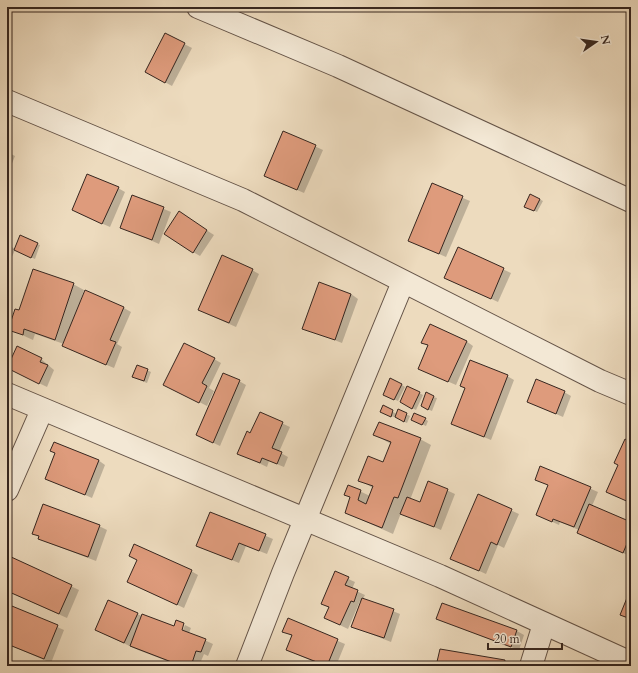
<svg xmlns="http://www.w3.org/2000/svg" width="638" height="673" font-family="Cardo,serif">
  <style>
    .shadow { fill: #0003 }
    .building { fill: #de9b7c; stroke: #36261f }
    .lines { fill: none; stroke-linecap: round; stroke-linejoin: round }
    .street-casing { stroke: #645347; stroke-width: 24 }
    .street { stroke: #f3e8d5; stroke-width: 22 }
  </style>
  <rect width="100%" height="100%" fill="#eddbbe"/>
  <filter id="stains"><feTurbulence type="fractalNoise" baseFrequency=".005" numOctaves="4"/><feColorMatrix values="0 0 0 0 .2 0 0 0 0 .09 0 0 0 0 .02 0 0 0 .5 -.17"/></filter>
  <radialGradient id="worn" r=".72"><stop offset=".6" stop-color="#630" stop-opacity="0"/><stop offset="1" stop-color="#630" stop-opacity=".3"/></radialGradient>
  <g class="shadow">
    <polygon points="165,34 192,48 172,86 146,72"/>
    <polygon points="284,132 323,150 304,193 272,179"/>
    <polygon points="7,152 15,156 7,176"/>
    <polygon points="432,185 470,201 446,257 416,244"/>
    <polygon points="118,188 125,192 110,227 80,214"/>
    <polygon points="531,195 543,201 537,212 529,208"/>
    <polygon points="133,196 171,212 159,244 121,227"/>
    <polygon points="186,217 214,235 200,256 193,252"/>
    <polygon points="7,244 15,249 37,244 40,245 35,259 15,250 7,268"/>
    <polygon points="458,249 511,273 498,302 453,281"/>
    <polygon points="252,270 259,274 236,327 207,314"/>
    <polygon points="73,284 84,290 80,302 124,308 131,312 117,344 122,347 114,368 71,350 64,344 35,334 33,340 9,329 20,311"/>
    <polygon points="351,294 358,299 342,343 304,328"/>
    <polygon points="466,341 473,346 456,385 426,372 429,346 423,342"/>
    <polygon points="41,359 54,370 47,387 16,372"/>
    <polygon points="214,359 221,363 209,388 214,391 207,406 172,388"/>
    <polygon points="138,366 151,372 147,383 137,379"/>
    <polygon points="507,376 514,380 491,440 452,424 465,388 461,386"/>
    <polygon points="239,381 246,385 220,446 197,435"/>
    <polygon points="402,385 405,387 398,401 387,396"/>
    <polygon points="408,387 423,395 416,410 401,402"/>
    <polygon points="564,392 571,396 563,417 529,402"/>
    <polygon points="433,397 437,398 432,411 425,408"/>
    <polygon points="383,407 397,414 399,411 410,416 407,423 385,413"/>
    <polygon points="260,413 290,427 279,452 288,457 284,467 269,461 267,467 246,457 251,434"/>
    <polygon points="425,419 428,421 426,426 415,421"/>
    <polygon points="375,435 420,439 431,445 410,500 421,504 429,482 455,494 441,530 401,513 393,534 346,513 351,498 349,486 370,496 373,488 359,480 384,463 391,444"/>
    <polygon points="98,460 105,465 92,498 46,478"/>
    <polygon points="541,467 598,492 592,506 631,523 630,556 585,537 578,533 579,530 560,522 559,525 544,518 549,485 543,483"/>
    <polygon points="478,495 519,514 504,548 498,545 486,574 459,562"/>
    <polygon points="211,513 273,539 267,554 246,546 239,563 198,546"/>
    <polygon points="99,526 107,530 96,561 46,542 34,533"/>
    <polygon points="9,557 79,590 67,618 7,591 7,562"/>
    <polygon points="138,560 191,571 198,575 184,608 128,582"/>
    <polygon points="335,573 355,582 352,589 365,595 363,599 400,614 391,642 353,627 361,602 360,601 348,629 325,618 330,608 322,604"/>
    <polygon points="7,605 64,630 51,663 7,644"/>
    <polygon points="137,614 182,632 185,625 191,628 189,633 213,644 208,656 204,654 199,666 180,666 138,650 104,634"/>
    <polygon points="437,619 517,631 524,635 519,650"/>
    <polygon points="288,620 345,644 336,666 323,666 287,650 292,636 283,631"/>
    <polygon points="504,661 511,666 437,666"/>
  </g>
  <g class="building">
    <polygon points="165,33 185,43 165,83 145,72"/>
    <polygon points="283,131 316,145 297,190 264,176"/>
    <polygon points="87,174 119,187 102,224 72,210"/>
    <polygon points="432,183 463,196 439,254 408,241"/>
    <polygon points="530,194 540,199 534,211 524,207"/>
    <polygon points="132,195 164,207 152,240 120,228"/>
    <polygon points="179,211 207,230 193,253 164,234"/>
    <polygon points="20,235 38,243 31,258 14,250"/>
    <polygon points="458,247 504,268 491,299 444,278"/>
    <polygon points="222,255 253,269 229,323 198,310"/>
    <polygon points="33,269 74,283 55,340 24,329 23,335 8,330 15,309 19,310"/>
    <polygon points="319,282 351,294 335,340 302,329"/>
    <polygon points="85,290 124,307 110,340 116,342 106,365 62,346"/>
    <polygon points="430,324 467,341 448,382 418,369 428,345 421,343"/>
    <polygon points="184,343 215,358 202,383 207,386 199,403 163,385"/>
    <polygon points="17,346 42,358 40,362 48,365 39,384 7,368"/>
    <polygon points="470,360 508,375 484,437 451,424 465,388 460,386"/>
    <polygon points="137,365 148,369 144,381 132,377"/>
    <polygon points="223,373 240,380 213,443 196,435"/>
    <polygon points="390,378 402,384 394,400 383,395"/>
    <polygon points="536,379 565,391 556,414 527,402"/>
    <polygon points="407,386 420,392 412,409 400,402"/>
    <polygon points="426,392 434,396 428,410 421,406"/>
    <polygon points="383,405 393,410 391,417 380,412"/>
    <polygon points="398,409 407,413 404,422 395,417"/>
    <polygon points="260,412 283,422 272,448 282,452 277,464 262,458 260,463 237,454 247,431 250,433"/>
    <polygon points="414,413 426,418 422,425 411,420"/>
    <polygon points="379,422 421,438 398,498 394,497 382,528 345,513 350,497 344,495 348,485 361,490 358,500 366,504 373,486 358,481 368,456 383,462 391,442 373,435"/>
    <polygon points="625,439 631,442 631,503 606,492 618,465 614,463"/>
    <polygon points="54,442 99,460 85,495 45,479 55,453 50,451"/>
    <polygon points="540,466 591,487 574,527 553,519 552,522 536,515 548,485 535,480"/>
    <polygon points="428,481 448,489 434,527 400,514 407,497 420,502"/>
    <polygon points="478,494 512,509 497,545 491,542 479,571 450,559"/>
    <polygon points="43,504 100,525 88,557 38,539 39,536 32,534"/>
    <polygon points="589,504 631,522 631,534 623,553 577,533"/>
    <polygon points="210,512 266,534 259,551 239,543 232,560 196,546"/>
    <polygon points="134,544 192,570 177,605 127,582 137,560 129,556"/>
    <polygon points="9,556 72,585 59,614 7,591 7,559"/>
    <polygon points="335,571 349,577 345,585 358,590 354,602 351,601 340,625 324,618 329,607 321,604"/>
    <polygon points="631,588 631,619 620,615"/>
    <polygon points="362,598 394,609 384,638 351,627"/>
    <polygon points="108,600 138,613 124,643 95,630"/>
    <polygon points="442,603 517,630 511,647 436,619"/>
    <polygon points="7,604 58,625 44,659 7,644"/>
    <polygon points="142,614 174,626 176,620 184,623 182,630 206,639 201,652 196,651 191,666 182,666 130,646"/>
    <polygon points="288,618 338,639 327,666 286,650 292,635 282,632"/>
    <polygon points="440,649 505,660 504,666 436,666"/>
  </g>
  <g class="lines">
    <defs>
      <g id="street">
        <polyline points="198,7 338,66 631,201"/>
        <polyline points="7,101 243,200 600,381 631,394"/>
        <polyline points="7,394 440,576 631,663"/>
        <polyline points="7,490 42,410"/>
        <polyline points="247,666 283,573 403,282"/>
        <polyline points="531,666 544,624"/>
      </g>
    </defs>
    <use href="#street" class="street-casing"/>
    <use href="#street" class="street"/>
  </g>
  <rect width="638" height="673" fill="none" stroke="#eddbbe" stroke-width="24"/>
  <rect x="8" y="8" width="622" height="657" fill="none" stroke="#36261f" stroke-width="2"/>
  <rect x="12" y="12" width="614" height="649" fill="none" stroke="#36261f"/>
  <g transform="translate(596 42) rotate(77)" stroke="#f3e8d5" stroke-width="3" paint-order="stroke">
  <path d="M0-3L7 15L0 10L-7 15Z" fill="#36261f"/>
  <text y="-6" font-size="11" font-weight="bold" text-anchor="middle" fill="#36261f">N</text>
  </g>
  <path d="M488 643v6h74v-6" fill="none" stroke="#36261f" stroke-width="2"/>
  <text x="494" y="643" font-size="12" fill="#36261f" stroke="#f3e8d5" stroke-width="3" paint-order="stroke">20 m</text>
  <rect width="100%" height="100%" filter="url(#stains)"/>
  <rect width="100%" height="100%" fill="url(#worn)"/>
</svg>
